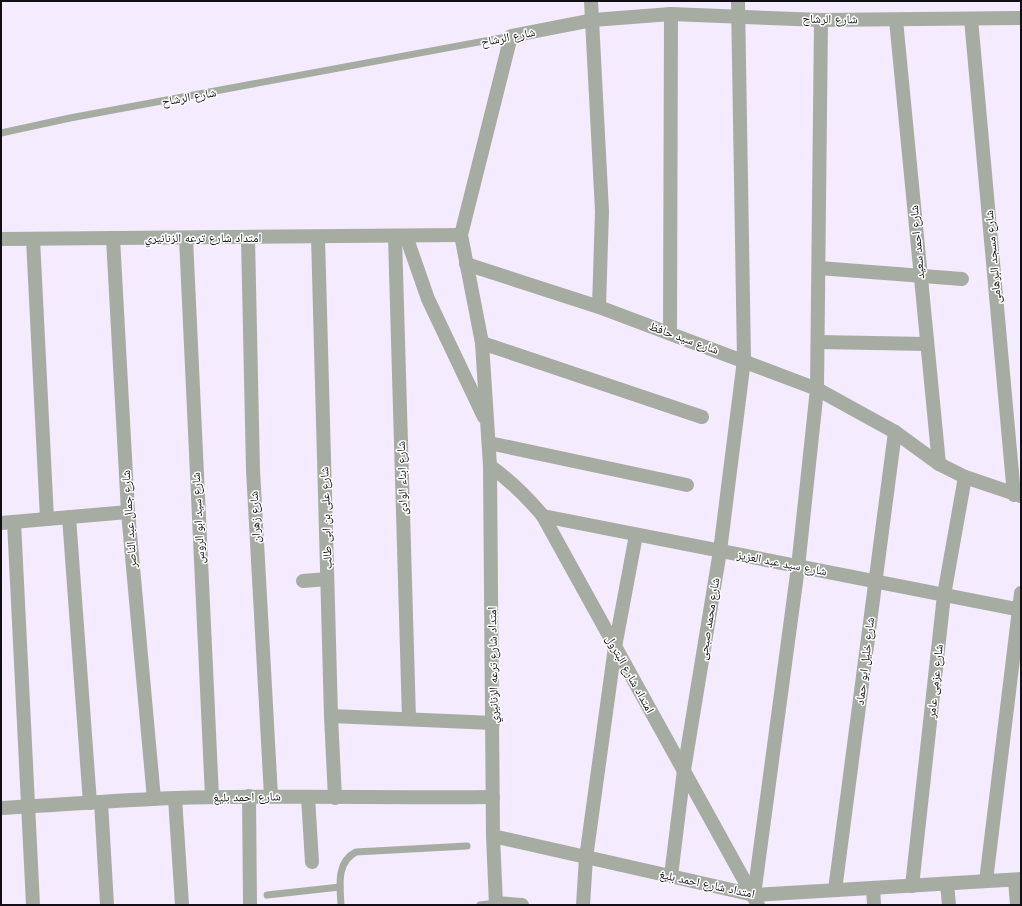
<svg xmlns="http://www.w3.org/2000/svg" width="1022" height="906" viewBox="0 0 1022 906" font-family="Jost,'Noto Naskh Arabic',sans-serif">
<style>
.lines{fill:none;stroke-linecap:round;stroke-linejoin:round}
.lane{stroke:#a6aca2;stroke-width:7}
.street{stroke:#a6aca2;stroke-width:14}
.labels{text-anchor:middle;stroke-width:3;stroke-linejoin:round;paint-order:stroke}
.street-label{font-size:12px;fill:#120e16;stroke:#fff}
</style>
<rect width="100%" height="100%" fill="#f4ebff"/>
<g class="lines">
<g class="lane">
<path d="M1,133L70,118L511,36"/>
<path d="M267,895L340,887"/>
<path d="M341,905C340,886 336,862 356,852L467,846"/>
<path d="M480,905L496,903"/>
</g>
<g class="street">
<path d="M591,1L602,211L599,307"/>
<path d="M971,19L1014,495"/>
<path d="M896,20L939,464"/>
<path d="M406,236L428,299L484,417"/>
<path d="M318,237L331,716L335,798"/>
<path d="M395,237L409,719"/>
<path d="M113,238L128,512L154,799"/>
<path d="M186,238L212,797"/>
<path d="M248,238L253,470L271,796"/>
<path d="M1,239L461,235"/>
<path d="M33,239L47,519"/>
<path d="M466,264L599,307L817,389L895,432L939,464L965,477L1021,496"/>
<path d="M819,268L962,279"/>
<path d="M670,333L671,14"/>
<path d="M819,342L927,344"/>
<path d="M482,343L702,417"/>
<path d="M489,443L687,485"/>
<path d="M490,466C511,481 527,497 543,516L758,905"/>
<path d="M543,516L1021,610"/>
<path d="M69,517L90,803"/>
<path d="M14,522L33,905"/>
<path d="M1,523L128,512"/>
<path d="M303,581L327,579"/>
<path d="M331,716L493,723"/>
<path d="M249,796L250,905"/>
<path d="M308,797L312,862"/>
<path d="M175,798L182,905"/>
<path d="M101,802L107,905"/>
<path d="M1,808C59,805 118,800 176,798C282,795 387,798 493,797"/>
<path d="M493,836L754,895L1021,879"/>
<path d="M671,876L684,770L720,551L744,360L738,1"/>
<path d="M1015,880L1017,905"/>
<path d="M986,881L1021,593"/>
<path d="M947,884L949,905"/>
<path d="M912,886L944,595L965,477"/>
<path d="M873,888L874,905"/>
<path d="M835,890L895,432"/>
<path d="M754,895L798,567L817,389L821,20"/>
<path d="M496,903L522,905"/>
<path d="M496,905L493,836L490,466L482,343L461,235L511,36L593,20L671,14L821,20L1021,18"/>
<path d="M583,905L586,858L615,647L636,535"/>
</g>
</g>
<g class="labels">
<g class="street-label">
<text transform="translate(830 19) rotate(1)" y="4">شارع الرشاح</text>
<text transform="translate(508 37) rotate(-11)" y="4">شارع الرشاح</text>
<text transform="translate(189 97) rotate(-10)" y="4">شارع الرشاح</text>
<text x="203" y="242">امتداد شارع ترعه الزنانيري</text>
<text transform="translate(917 242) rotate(-95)" y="4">شارع احمد سعيد</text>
<text transform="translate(993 257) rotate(-95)" y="4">شارع مسجد البرهامى</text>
<text transform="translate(684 338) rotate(20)" y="4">شارع سيد حافظ</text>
<text transform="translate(402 478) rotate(-92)" y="4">شارع ابناء الوادى</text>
<text transform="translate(255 517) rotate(-93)" y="4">شارع زهران</text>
<text transform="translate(198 518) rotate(-93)" y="4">شارع سيد ابو الروس</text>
<text transform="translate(326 518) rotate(-92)" y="4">شارع على بن ابى طالب</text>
<text transform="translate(129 519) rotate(-94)" y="4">شارع جمال عبد الناصر</text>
<text transform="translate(782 563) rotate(11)" y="4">شارع سيد عبد العزيز</text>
<text transform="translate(709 619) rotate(-81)" y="4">شارع محمد صبحى</text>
<text transform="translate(865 661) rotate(-83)" y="4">شارع خليل ابو حماد</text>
<text transform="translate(493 665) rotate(-91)" y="4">امتداد شارع ترعه الزنانيري</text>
<text transform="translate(630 674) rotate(61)" y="4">امتداد شارع البترول</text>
<text transform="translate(935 681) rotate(-84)" y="4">شارع عزمى عامر</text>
<text transform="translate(247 797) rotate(-1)" y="4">شارع احمد بليغ</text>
<text transform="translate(707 884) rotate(12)" y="4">امتداد شارع احمد بليغ</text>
</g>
</g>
<rect width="1022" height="906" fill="none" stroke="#120e16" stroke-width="4"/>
</svg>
